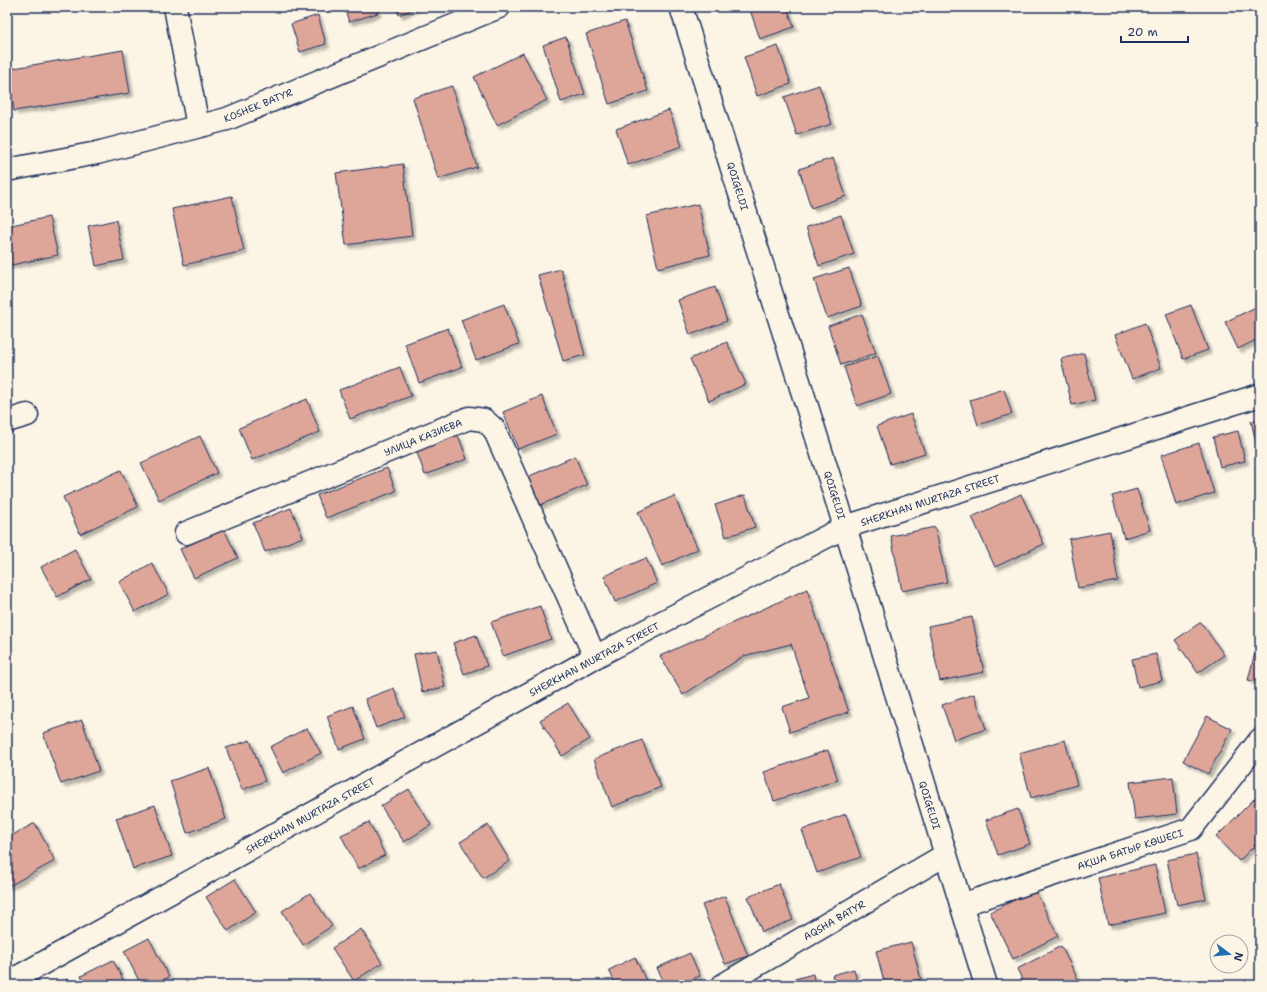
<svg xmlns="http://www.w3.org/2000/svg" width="1267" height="992" viewBox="0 0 1267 992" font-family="'Shantell Sans',sans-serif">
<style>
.building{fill:#dea599;stroke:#1b2f5e;filter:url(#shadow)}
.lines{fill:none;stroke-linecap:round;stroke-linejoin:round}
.minor-casing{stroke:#1b2f5e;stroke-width:25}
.minor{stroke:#fcf5e5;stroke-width:22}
.labels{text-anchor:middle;stroke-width:3.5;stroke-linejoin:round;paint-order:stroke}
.street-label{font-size:10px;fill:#1b2f5e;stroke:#fcf5e5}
</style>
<defs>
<filter id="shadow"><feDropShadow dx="3.5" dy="3.5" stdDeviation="1" flood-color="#0004"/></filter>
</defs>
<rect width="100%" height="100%" fill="#fcf5e5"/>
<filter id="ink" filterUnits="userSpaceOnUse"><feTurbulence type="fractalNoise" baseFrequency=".025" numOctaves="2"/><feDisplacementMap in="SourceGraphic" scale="8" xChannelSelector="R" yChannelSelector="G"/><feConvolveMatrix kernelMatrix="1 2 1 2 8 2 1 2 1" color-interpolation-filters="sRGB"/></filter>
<g filter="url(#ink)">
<g class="building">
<path d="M344,7H376L378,13L349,22Z"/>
<path d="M396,7H418L399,15Z"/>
<path d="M749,7H787L794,27L760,39Z"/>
<path d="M318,15L326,44L300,52L291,24Z"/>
<path d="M625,21L648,91L609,104L586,34Z"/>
<path d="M566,37L585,94L561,102L543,45Z"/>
<path d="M778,46L791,84L757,96L744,57Z"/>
<path d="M123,50L130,93L14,111L8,69Z"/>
<path d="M523,53L547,100L497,125L474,77Z"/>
<path d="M819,85L832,124L797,135L784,97Z"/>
<path d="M452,86L477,167L438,179L413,98Z"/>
<path d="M669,110L682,146L628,165L616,129Z"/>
<path d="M833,158L846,196L811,208L799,169Z"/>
<path d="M403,164L412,236L346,245L336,173Z"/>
<path d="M232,196L244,251L184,265L172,209Z"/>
<path d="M698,204L710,255L658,268L646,216Z"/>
<path d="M841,215L854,254L819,266L806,227Z"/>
<path d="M49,217L58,255L7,266V226Z"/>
<path d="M116,220L124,260L96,266L88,226Z"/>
<path d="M849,268L862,306L827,318L814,279Z"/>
<path d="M561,269L585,355L563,361L538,275Z"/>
<path d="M715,287L727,321L690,335L678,300Z"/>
<path d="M504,304L519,344L476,360L461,320Z"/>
<path d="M1191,305L1208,350L1183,359L1166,314Z"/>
<path d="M1260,305V338L1238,349L1225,322Z"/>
<path d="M862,314L876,353L841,365L828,326Z"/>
<path d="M1145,323L1161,368L1132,379L1115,335Z"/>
<path d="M448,328L462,367L419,383L405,344Z"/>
<path d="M727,342L746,384L709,401L690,359Z"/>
<path d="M1084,353L1095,400L1072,405L1061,359Z"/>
<path d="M878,356L891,394L857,406L844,367Z"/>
<path d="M400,367L411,396L350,419L339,390Z"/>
<path d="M1004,389L1012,414L978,425L970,400Z"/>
<path d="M542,396L557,434L518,449L503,412Z"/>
<path d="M307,399L320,432L252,460L239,428Z"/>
<path d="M911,414L925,453L890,464L877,426Z"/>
<path d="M1260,419V450L1258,451L1251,421Z"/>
<path d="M1238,431L1245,461L1220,467L1213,437Z"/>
<path d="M458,435L467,459L425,475L416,450Z"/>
<path d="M200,436L217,473L159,500L141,463Z"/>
<path d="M1199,443L1214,493L1176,505L1161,455Z"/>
<path d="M575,456L587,485L538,506L525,478Z"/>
<path d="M387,468L396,491L326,518L317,495Z"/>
<path d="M121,470L138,507L80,534L63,497Z"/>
<path d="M1137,489L1150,530L1124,538L1112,496Z"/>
<path d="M1021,494L1044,544L995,567L972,517Z"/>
<path d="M745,495L755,527L726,537L715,505Z"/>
<path d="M674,496L698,549L662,566L638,512Z"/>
<path d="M291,508L303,537L265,552L253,523Z"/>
<path d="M935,527L947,582L902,591L891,536Z"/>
<path d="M224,529L238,558L194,578L180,549Z"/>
<path d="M1110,531L1118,581L1078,588L1069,539Z"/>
<path d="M75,549L91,579L57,597L41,567Z"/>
<path d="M646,558L657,583L615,602L604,576Z"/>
<path d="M152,563L169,594L135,612L119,582Z"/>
<path d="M807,589L849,712L790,732L782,707L809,698L791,644L744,656L683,695L660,656Z"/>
<path d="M540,606L551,639L503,656L491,622Z"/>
<path d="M972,617L984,672L940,681L928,626Z"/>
<path d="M1201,622L1224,655L1198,673L1175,640Z"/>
<path d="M476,635L487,666L464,674L453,643Z"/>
<path d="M1256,649L1260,650V683L1248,680Z"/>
<path d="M437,650L445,687L422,692L414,654Z"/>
<path d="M1156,654L1162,681L1138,687L1132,659Z"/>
<path d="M394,688L405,717L376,728L365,699Z"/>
<path d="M974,694L986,729L954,740L942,705Z"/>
<path d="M568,703L590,739L562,756L540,720Z"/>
<path d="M353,706L365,739L339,749L327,716Z"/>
<path d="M1207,716L1232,729L1208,774L1183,761Z"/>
<path d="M82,720L99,771L61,784L43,733Z"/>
<path d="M307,728L321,753L283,773L270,747Z"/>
<path d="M250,740L265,781L242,790L226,748Z"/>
<path d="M642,740L661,787L612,807L594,759Z"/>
<path d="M1065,740L1077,785L1031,798L1019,753Z"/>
<path d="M828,750L838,780L774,801L764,772Z"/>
<path d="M209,768L226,819L187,833L170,781Z"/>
<path d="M1173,777L1177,814L1135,819L1130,782Z"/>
<path d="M409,789L431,825L404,842L381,806Z"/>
<path d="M1258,795L1260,797V840L1239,861L1216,837Z"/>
<path d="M155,805L172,856L133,869L116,818Z"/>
<path d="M1018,809L1030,844L998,855L986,820Z"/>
<path d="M846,814L861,857L817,873L802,830Z"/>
<path d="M369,822L385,855L358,869L341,835Z"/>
<path d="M35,823L55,861L7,887V838Z"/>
<path d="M488,825L510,861L483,878L460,842Z"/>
<path d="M1196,854L1206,899L1177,905L1167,860Z"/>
<path d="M1155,865L1165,913L1108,925L1098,878Z"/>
<path d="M235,879L256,912L228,931L206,897Z"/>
<path d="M779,884L793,920L762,932L748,897Z"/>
<path d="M1035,890L1058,936L1013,959L990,912Z"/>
<path d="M310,893L332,926L303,945L282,911Z"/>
<path d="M725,896L748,956L725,964L702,905Z"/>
<path d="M361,929L382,963L354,981L332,948Z"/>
<path d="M149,938L169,977L153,985H141L124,951Z"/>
<path d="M911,942L921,979L898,985H885L876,951Z"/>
<path d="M1061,946L1081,985H1025L1017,969Z"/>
<path d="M690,953L700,976L678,985H665L657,968Z"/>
<path d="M635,957L648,985H616L609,970Z"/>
<path d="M113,960L126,985H86L81,976Z"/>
<path d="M854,969L858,985H835L832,975Z"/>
<path d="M813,974L815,985H792L791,980Z"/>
<path d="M68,979L71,985H55Z"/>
</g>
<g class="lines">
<defs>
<g id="minor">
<path d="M175,7L198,126"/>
<path d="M681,7L845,527L986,985"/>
<path d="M7,170L97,153L227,119L499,7"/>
<path d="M7,421L27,415"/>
<path d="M186,533L469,418L484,420L494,429L595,657"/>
<path d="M961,905L1191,829L1260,740"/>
<path d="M7,983L595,657L845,527L1260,395"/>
<path d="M723,985L945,855"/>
</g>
</defs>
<use href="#minor" class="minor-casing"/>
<use href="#minor" class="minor"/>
</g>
</g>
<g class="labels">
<g class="street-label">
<text transform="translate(258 105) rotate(-22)" y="4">KOSHEK BATYR</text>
<text transform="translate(738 186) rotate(73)" y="4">QOIGELDI</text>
<text transform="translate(423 437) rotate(-22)" y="4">УЛИЦА КАЗИЕВА</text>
<text transform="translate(835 495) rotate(73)" y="4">QOIGELDI</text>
<text transform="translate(930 500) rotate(-18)" y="4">SHERKHAN MURTAZA STREET</text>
<text transform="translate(594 659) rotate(-28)" y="4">SHERKHAN MURTAZA STREET</text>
<text transform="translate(930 805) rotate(73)" y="4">QOIGELDI</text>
<text transform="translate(310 815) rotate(-29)" y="4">SHERKHAN MURTAZA STREET</text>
<text transform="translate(1130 849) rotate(-18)" y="4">АҚША БАТЫР КӨШЕСІ</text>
<text transform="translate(834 920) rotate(-30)" y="4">AQSHA BATYR</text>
</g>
</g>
<rect width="1267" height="992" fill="none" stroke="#fcf5e5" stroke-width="24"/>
<rect x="12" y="12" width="1243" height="968" fill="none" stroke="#1b2f5e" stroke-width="1.5" filter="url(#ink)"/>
<g transform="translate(1229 954) rotate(106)"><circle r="19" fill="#fcf5e5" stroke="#a2a6af"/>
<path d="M0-3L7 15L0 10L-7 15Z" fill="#1f6fb2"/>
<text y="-6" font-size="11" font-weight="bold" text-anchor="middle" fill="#1b2f5e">N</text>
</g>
<path d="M1121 36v6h67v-6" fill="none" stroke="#1b2f5e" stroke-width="2"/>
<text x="1127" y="36" font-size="12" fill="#1b2f5e" stroke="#fcf5e5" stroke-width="3" paint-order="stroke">20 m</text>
</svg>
